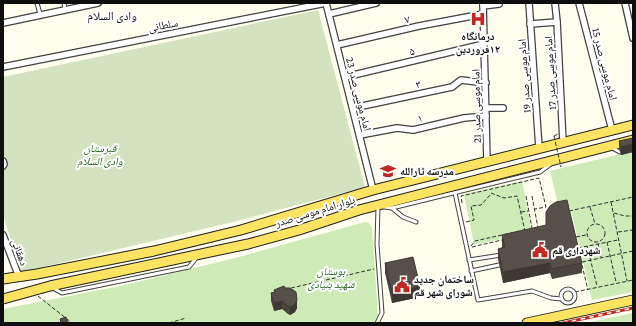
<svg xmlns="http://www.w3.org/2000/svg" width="636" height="326" viewBox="0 0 636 326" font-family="'Crimson Pro','Noto Naskh Arabic',serif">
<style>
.green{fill:#cdeab7}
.cemetery{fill:#d3e2bf}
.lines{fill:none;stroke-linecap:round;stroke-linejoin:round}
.service-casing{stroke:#414141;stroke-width:5}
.minor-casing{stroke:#414141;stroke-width:8}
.primary-casing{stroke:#1f1f1f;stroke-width:11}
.path{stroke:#303030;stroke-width:1;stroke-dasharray:4 2;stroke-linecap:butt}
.service{stroke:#fff;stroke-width:3}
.minor{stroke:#fff;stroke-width:5.5}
.primary{stroke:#fce361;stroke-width:9}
.rail-casing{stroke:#c12822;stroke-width:3}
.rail{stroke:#fff;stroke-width:1.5;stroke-dasharray:4.5;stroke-linecap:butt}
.path-bridge{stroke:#303030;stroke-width:1;stroke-dasharray:4 2;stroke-linecap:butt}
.wall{fill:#4b4540}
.shaded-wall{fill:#3d3834}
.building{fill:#57504a;stroke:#3d3834}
.labels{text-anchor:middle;stroke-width:4;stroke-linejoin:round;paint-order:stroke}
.street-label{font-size:11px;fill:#0e0e0e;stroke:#fff}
.poi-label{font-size:11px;font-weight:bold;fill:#0e0e0e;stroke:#fff;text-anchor:start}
.park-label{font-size:11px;font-style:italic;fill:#25671c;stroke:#fff}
.neighbourhood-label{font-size:12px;fill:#0e0e0e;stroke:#fff}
</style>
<rect width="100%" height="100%" fill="#fffdee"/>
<g class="green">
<path d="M633,151V292L592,300L570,206L559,208L550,171Z"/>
<path d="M522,181L532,232L474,245L464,194Z"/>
<path d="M365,222L369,223L372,228L378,315L377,319L374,322L3,323V309L125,285L239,257Z"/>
<path d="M633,313V323H586Z"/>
</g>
<path class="cemetery" d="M318,10L365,187L237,221L22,272L3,216V77Z"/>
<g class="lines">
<defs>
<g id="service">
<path d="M37,3L40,14"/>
<path d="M64,3L65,9"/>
<path d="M612,148L620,152L624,151"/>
<path d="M455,193L478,300L532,291L551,298L562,299"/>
<path d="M384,207L392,208L540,172L552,163"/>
<path d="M392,208L403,217L416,222"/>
<path d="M469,260L501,255"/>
<path d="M471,271L499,265"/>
<path d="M53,288L62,293L189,267L197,257"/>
<circle cx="568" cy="296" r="7"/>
<path d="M377,323L382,313L377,244L378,206"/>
</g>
<g id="minor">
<path d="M326,3L373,190"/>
<path d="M483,3L487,161"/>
<path d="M529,3L539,148"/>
<path d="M555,3L557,22L563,142"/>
<path d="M579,3L612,130"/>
<path d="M625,3L633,38"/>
<path d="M483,6L499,4"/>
<path d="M329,14L376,3"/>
<path d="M3,23L98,3"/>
<path d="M530,24L557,22"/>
<path d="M337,45L419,26L483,14"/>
<path d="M3,67L326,3"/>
<path d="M345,77L484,44"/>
<path d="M353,108L452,87L461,80L486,83"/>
<path d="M486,108H503"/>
<path d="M360,135L397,128L413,130L464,118L486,116"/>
<path d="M3,161L4,164L3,166"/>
<path d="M3,235L19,277"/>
</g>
<g id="primary">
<path d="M3,279L37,274L154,251L241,230L373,190L633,125"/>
<path d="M3,299L50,286L248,244L299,230L359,210L633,140"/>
<path d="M527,323L633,300"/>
</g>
</defs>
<use href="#service" class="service-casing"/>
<use href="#minor" class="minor-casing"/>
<use href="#primary" class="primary-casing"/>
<g class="path">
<path d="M554,136L558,134"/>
<path d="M491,193L504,198L517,196L525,231"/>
<path d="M526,196L532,228"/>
<path d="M532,196L538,228"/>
<path d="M611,202L627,281"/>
<path d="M462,203L461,196L539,178L546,207L535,209"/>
<path d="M590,207L595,224"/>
<path d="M569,211L633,197"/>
<path d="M521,212L528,211"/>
<path d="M614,213L625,216H633"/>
<path d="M466,222L474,220L471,206L481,205L491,194"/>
<circle cx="596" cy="233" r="9"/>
<path d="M618,232L633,230"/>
<path d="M576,237L586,235"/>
<path d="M607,242L616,282"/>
<path d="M598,244L601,257"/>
<path d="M471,246L475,241L524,230"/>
<path d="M587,246L597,286"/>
<path d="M472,247L502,240"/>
<path d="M578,248L618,240"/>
<path d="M582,262L633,251"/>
<path d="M582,265L588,290"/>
<path d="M291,288L374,269"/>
<path d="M575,292L633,280"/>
<path d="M38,296L72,323"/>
<path d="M169,323L186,318"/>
</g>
<use href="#service" class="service"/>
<use href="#minor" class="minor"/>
<use href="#primary" class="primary"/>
<defs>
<path id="rail" d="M563,323L633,308"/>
</defs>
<use href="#rail" class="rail-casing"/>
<use href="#rail" class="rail"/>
<path class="path-bridge" d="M554,136L561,167"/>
</g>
<g class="wall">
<path d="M633,138V152L621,155L619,149V141Z"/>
<path d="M502,235L582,263V273L552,279L550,273L503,283L498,259V249L502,248Z"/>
<path d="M385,263L420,297L392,303L385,273Z"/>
<path d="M285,288L297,308L295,312L290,315L288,314L282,309L274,311L271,301V293L274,292V290Z"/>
</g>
<g class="shaded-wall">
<path d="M633,144V152L621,155V147Z"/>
<path d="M550,263V273L503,283V272Z"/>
<path d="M420,286V297L392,303V293Z"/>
<path d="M297,300V308L295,312L290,315V307Z"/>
<path d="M282,301V309L274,311V303Z"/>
</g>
<g class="building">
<path d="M633,138V144L621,147L619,141Z"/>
<path d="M567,200L582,263L552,269L550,263L503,272L498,249L505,247L502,235L546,225V212L550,206L556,202Z"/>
<path d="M413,257L420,286L392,293L385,263Z"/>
<path d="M284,286L285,288H290L296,292L297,300L295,304L290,307L288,306L282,301L274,303L271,293L275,292L274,290Z"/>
<path d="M66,317L68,323H61L60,319Z"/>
</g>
<defs>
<symbol id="hospital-bare" viewBox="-9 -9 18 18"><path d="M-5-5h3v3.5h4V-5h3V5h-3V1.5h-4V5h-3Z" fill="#c12822" stroke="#fff" stroke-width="2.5" paint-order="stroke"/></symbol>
<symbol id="school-bare" viewBox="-9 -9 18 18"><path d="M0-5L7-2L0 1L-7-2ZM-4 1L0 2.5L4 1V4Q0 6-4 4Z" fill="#c12822" stroke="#fff" stroke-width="2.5" paint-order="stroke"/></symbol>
<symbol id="civic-bare" viewBox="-9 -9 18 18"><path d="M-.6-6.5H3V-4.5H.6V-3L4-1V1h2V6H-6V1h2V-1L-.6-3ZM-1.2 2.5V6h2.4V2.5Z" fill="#c12822" stroke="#fff" stroke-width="2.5" paint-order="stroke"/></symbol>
</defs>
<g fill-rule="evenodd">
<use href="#hospital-bare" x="467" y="8" width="22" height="22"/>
<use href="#school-bare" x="377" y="160" width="22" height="22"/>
<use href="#civic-bare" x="529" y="239" width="22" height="22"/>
<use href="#civic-bare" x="391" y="274" width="22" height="22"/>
</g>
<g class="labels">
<g class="street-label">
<text transform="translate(407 19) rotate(-13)" y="4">۷</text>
<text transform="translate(163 25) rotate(-11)" y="4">سلطانی</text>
<text transform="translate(412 51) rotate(-14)" y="4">۵</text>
<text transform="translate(605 64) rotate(76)" y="4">امام موسی صدر 15</text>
<text transform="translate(550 73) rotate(-93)" y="4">امام موسی صدر 17</text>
<text transform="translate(524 76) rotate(-94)" y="4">امام موسی صدر 19</text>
<text transform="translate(418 84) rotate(-12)" y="4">۳</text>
<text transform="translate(359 94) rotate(76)" y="4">امام موسی صدر 23</text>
<text transform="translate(476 106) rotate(-91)" y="4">امام موسی صدر 21</text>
<text transform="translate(420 118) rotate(-14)" y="4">۱</text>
<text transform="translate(315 211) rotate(-17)" y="4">بلوار امام موسی صدر</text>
<text transform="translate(20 252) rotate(69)" y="4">دهقانی</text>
</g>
<g class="poi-label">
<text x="478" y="40" text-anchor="middle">درمانگاه<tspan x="478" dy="13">١٢فروردین</tspan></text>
<text x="400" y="175">مدرسه ثارالله</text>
<text x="552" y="254">شهرداری قم</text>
<text x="414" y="283">ساختمان جدید<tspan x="414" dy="13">شورای شهر قم</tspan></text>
</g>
<g class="park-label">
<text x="100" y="152">قبرستان<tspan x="100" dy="13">وادی السلام</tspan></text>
<text x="331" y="275">بوستان<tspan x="331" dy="13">شهید بنیادی</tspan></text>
</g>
<g class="neighbourhood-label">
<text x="112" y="20">وادی السلام</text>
</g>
</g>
<rect width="636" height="326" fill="none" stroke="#0e0e0e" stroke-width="8"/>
</svg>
